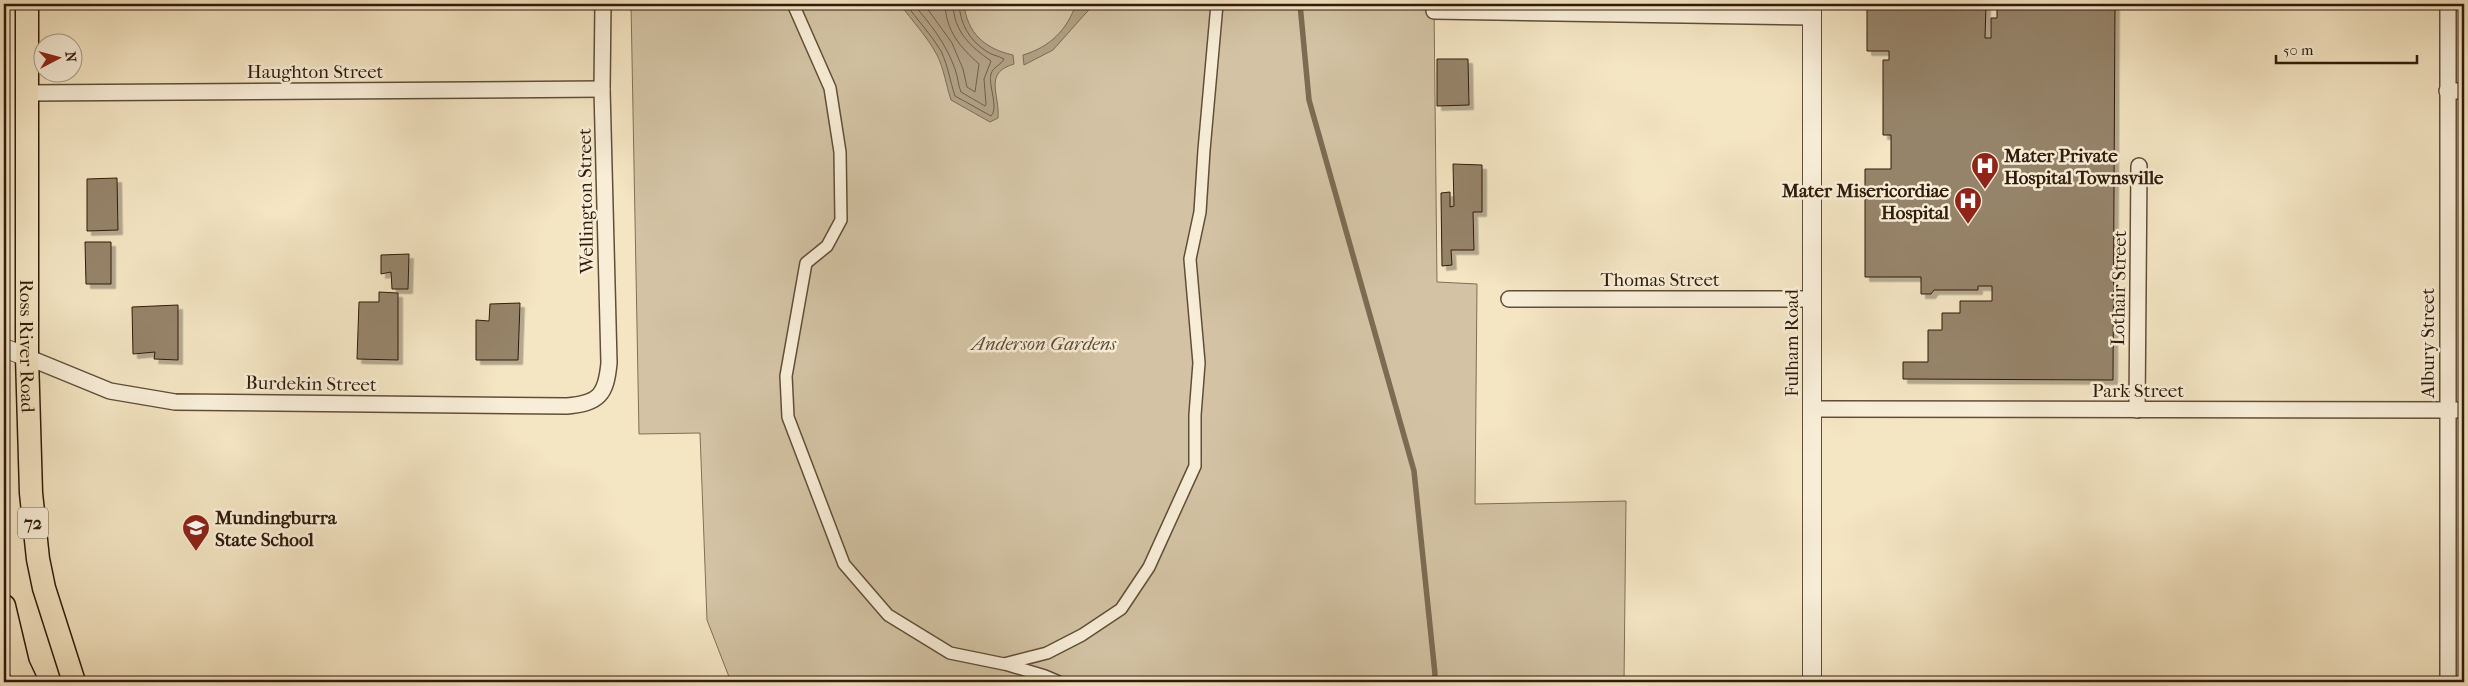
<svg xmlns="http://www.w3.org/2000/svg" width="2468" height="686" viewBox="0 0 2468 686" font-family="'IM FELL French Canon',serif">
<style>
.green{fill:#d3c3a4;stroke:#826f57}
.water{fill:#b1a084;stroke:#7d6b53}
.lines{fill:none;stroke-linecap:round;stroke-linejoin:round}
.shore{stroke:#705e47;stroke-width:1}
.stream{stroke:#7d6b53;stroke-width:5.5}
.building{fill:#96846a;stroke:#301b0a;filter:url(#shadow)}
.pedestrian-casing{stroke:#614e38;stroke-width:14}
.minor-casing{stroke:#614e38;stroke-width:18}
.tertiary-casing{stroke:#614e38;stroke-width:20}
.primary-casing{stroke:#301b0a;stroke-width:25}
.pedestrian{stroke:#f8eed8;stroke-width:11}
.minor{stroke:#f8eed8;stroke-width:15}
.tertiary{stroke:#f8eed8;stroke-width:18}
.primary{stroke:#f4e5c3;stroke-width:22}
.labels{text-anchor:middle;stroke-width:5;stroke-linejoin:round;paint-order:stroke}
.shield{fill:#f8eed8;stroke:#6c5a48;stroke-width:1}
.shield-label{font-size:18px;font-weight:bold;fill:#301b0a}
.street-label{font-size:19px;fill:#301b0a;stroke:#f8eed8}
.poi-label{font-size:19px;font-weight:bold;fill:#301b0a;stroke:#f8eed8;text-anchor:start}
.park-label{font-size:19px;font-style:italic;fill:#614d38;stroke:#f8eed8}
</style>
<defs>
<filter id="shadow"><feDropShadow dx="4.5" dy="4.5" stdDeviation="0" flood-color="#0004"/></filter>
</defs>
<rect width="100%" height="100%" fill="#f4e5c3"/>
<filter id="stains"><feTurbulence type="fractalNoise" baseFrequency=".004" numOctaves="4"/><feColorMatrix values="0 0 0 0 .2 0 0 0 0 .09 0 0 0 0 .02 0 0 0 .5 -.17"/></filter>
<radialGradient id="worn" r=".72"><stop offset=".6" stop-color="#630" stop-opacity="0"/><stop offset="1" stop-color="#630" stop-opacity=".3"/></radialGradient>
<path class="green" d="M631,4H1434L1437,282L1477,284L1475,504L1626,501L1624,682H731L707,620L700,433L639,434Z"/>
<g class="water">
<path d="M900,4H964C967,33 985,49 1013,55L1014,64C983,73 1000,94 998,118L990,122L951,100C946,85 944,69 937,55C927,36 912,21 900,4Z"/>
<path d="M1076,4H1094L1053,50L1024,65L1023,55C1050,47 1067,30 1076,4Z"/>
</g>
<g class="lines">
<g class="shore">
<path d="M906,4C917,20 931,34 941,51C948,66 950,81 955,96L991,116C999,108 988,85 991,74C993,67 1001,65 1004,59C999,56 991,55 986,51C969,40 960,23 959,4"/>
<path d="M913,4C931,24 946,44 955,69C958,77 958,85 961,92L985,106L986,104L984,79L991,61C970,46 954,32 953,4"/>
<path d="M924,4L952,43L963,69L967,87L975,92L979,64C960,47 946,31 945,4"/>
</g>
<path class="stream" d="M1300,4L1309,100L1414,471L1435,674L1434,682"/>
</g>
<g class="building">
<path d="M1892,4H1986L1985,38H1991V18H1997V4H2115L2113,380L1903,379V362H1928V330H1942V313H1960V301H1992V286H1978V290H1934L1931,294H1921V277H1865V169H1891V135H1883V60H1889V51H1867V8H1892Z"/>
<path d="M1437,59H1468L1469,105L1437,106Z"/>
<path d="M1453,164L1482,165V212H1473L1474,250H1451L1452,265L1442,266L1441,193L1450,192V207L1454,206Z"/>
<path d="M117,178L118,230L87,231V179Z"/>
<path d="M85,242H111V284H86Z"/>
<path d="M409,254L408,289H392L391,272L381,274V255Z"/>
<path d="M379,292L398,293V360L357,359L359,302H379Z"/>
<path d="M520,303L518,360H476V320L489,321L490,304Z"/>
<path d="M178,305V360L154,359L155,352L133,354L132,307Z"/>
</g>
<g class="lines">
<defs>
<g id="pedestrian">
<path d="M793,4L830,88L840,152L841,220L827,246L806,263L786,376L788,417L844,564L888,615L950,653L1004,664L1047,653L1082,635L1121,609L1149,567L1195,466V415L1199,363L1190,259L1200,212L1204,150L1217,4"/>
<path d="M1005,664L1045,676L1059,682"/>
</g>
<g id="minor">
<path d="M2448,4V682"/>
<path d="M1434,11L1812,17"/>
<path d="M2447,91H2464"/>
<path d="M28,93L602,89"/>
<path d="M1509,299H1812"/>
<path d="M27,357L110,391L175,402L567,406C599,403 606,395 609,363L602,89L603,4"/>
<path d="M1812,409L2464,410"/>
<path d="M2137,410L2139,166"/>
</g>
<g id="tertiary">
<path d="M1812,4V682"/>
<path d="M4,348L27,357"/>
</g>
<g id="primary">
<path id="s1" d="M27,4V357L31,493L38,559L44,588L74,682"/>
<path d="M4,606L18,665L26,682"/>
</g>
</defs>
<use href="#pedestrian" class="pedestrian-casing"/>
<use href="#minor" class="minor-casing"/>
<use href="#tertiary" class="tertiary-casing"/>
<use href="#primary" class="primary-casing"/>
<use href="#pedestrian" class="pedestrian"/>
<use href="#minor" class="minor"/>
<use href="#tertiary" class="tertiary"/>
<use href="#primary" class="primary"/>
</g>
<defs>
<symbol id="hospital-pin" viewBox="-11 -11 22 30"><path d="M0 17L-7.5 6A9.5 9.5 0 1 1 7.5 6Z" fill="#8f2418" stroke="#f8eed8"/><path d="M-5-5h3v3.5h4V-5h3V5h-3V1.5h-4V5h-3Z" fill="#fff"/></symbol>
<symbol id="school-pin" viewBox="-11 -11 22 30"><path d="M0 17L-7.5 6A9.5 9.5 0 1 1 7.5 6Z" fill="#8f2418" stroke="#f8eed8"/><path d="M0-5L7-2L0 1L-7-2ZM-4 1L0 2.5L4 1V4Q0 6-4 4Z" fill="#fff"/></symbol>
</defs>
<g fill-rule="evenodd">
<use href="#hospital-pin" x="1969" y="150" width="32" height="43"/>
<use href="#hospital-pin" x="1952" y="185" width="32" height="43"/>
<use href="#school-pin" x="180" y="512" width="32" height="43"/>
</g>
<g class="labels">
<rect class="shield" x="18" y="507.5" width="30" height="31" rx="4"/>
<g class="shield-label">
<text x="33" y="529">72</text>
</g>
<g class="street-label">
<text x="315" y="78">Haughton Street</text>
<text transform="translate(585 201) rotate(-91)" y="7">Wellington Street</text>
<text x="1660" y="286">Thomas Street</text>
<text transform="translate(2118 288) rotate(-89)" y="7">Lothair Street</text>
<text transform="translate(1791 343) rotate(-90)" y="7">Fulham Road</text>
<text transform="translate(2427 343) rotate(-90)" y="7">Albury Street</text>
<text dy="7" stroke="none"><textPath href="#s1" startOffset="342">Ross River Road</textPath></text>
<text transform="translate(311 383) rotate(1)" y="7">Burdekin Street</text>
<text x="2138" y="397">Park Street</text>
</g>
<g class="poi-label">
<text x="2004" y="162">Mater Private<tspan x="2004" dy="22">Hospital Townsville</tspan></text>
<text x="1949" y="197" text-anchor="end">Mater Misericordiae<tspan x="1949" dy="22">Hospital</tspan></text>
<text x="215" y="524">Mundingburra<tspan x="215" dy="22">State School</tspan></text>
</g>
<g class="park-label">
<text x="1044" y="350">Anderson Gardens</text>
</g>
</g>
<rect width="2468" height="686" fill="none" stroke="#f4e5c3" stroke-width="20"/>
<rect x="5" y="5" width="2458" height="676" fill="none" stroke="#301b0a" stroke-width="2.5"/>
<rect x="10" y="10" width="2448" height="666" fill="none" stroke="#301b0a"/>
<g transform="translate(58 58) rotate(84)"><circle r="24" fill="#f8eed8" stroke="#a89a86"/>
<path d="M0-4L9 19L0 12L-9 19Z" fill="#8f2418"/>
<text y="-8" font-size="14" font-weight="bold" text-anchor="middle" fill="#301b0a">N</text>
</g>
<path d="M2276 55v8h141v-8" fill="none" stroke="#301b0a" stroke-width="2.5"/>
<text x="2283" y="55" font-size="15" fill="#301b0a" stroke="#f8eed8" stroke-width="4" paint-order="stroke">50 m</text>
<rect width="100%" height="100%" filter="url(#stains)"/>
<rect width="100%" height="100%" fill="url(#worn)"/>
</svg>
